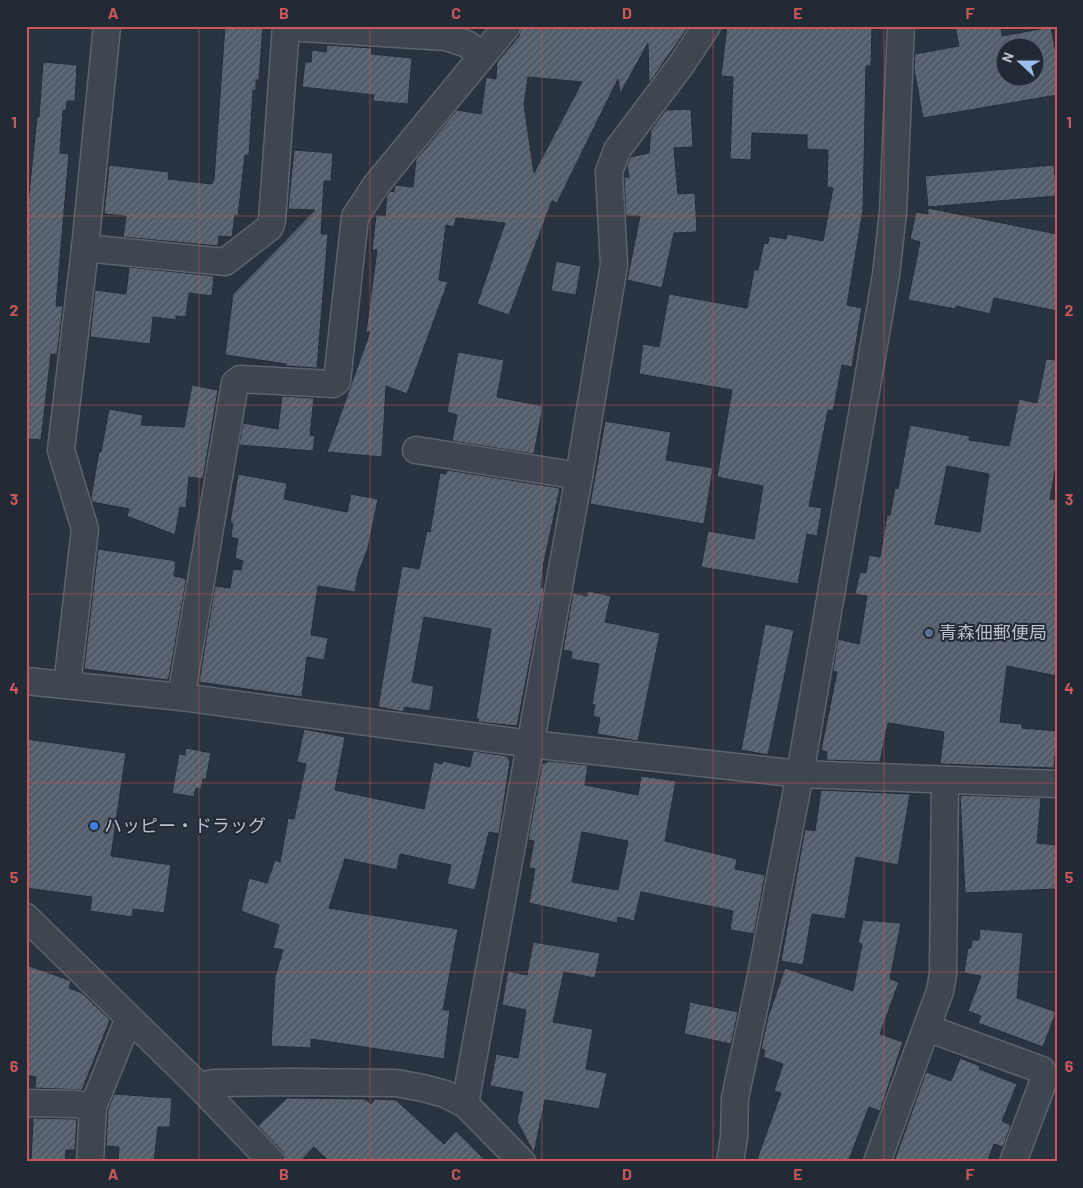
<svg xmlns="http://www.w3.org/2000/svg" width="1083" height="1188" viewBox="0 0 1083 1188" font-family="Barlow,'Noto Sans JP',sans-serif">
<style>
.building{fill:url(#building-hatch);stroke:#242d37;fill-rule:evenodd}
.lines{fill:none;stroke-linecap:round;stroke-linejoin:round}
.street-casing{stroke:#5c646d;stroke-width:29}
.street{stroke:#3e4650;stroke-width:26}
.grid{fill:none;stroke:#ce5659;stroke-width:1;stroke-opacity:0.55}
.service-dot{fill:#5c6f8a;stroke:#222b35;stroke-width:2}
.shop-dot{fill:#3f7fe0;stroke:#222b35;stroke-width:2}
.labels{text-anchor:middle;stroke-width:4;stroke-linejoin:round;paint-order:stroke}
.poi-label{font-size:18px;fill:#bbc1ca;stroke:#222b35;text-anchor:start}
.neatline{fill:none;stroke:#ce5659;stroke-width:2}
.grid-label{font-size:16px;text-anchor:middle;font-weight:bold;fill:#ce5659}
</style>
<defs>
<pattern id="building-hatch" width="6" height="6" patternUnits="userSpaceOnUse" patternTransform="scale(1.25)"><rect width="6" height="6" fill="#535d6a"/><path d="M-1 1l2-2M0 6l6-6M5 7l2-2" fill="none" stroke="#6a727e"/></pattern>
</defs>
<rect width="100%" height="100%" fill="#2a3440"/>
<g class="building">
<path d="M225,26H263L259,80H256V91L253,90L249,155H245L238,216L235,215L232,237L219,236L218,246L123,237L126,216L104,214L109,165L169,172L168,179L212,184L214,179Z"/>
<path d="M522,26H689L649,83L648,43L620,94L618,79L557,203L552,201L509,315L477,304L505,223L456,218L454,227L446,225L439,280L448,282L407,394L386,386L382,457L327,452L370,332H366L377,250H372L376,215L385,216L387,195L390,191L394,192L395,185L413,187L416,160L457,110L481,114L486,77L496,79L497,62L519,36ZM528,77L582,82L534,173L524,105Z"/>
<path d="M727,26H872L871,66H866L863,210L847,305L862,308L852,367L842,365L833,411L828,410L809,506L822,508L817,536L807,534L798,584L701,567L708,531L754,539L763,486L717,477L732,390L639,374L643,344L659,347L669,294L747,308L754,270H758L764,243L768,244L769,236L786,239L787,234L823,241L833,188L827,187L828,150L807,149V135L752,133L751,160L730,159L733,77L721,76Z"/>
<path d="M955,26H1001L1002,36L1051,27L1057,59V95L923,118L914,69L915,54L959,46ZM1006,48H1036V78H1006Z"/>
<path d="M327,45L372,48L371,54L412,58L408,104L373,101L374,95L302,87L305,62H311L312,50L326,52Z"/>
<path d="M43,62L77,65L75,101H67L66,110H63L60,153L69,154L56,306H63L57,355L51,354L41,440L26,439V222L37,117H39Z"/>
<path d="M691,109L693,147L674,148L678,194L695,193L697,232L674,233L662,288L627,280L640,216H626L624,177H629L627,165L630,157L649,153L651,130L666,110Z"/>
<path d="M294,150L333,153L331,181H324L321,234H328L317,368L286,366V364L225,355L233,294L315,210L288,209Z"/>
<path d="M1054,165L1057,196L928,207L925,176Z"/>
<path d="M928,208L1057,234V311L994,298L990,314L956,306L955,309L908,300L920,242L910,239L916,212L928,214Z"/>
<path d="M556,261L581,266L576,295L551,291Z"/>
<path d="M129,267L214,276L212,296L189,293L186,317L176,316V320L153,317L150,344L90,337L95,290L126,294Z"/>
<path d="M458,352L504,360L497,397L543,406L534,454L452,441L457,415L447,412Z"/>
<path d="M1046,359L1057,360V460L1050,499L1057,500V676L1007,666L1000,722L1022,724V728L1057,731L1054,768L940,764L944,732L888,723L880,762L826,760L827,752L821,750L837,672L833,671L838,639L859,644L867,596L855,594L860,572L866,573L869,555L880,557L887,515H890L895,488L898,489L910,425L970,436L969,440L1009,446L1019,399L1037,403ZM947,466L989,474L980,532L935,524Z"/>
<path d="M192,385L218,390L203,479L189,477L186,508L180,507L175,535L127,516L129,509L92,502L91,497L99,452H101L109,409L143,415L141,425L184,427Z"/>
<path d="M282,396L314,398L310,435L315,436L313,451L239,445L243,423L278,429Z"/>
<path d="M605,421L671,432L666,460L713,468L704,524L590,504Z"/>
<path d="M447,470L560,488L544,562L541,587L544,588L517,726L478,722L479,719H476L491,629L424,617L412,682L434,686L430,711L404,707V712L378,707L402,566L419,569L427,531L430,532L440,473L446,474Z"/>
<path d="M238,474L287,483L284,499L347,512L351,494L378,499L368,548L358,574L355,592L318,586L311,635L328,638L324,660L307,657L302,697L199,682L215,586L230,588L233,569L241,570L243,561L235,558L238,539L231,537L233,523H230Z"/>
<path d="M98,549L171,560L176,562L174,576L184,578L186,581L169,678L167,680L84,669Z"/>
<path d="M588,591L611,596L605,622L660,633L638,741L597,734L600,718L593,716L595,705L592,704L599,664L571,659L572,652L563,650L573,593L587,596Z"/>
<path d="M765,624L794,630L768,755L741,750Z"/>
<path d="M304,729L345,737L335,790L424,809L434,762L442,764L443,761L470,767L473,751L507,756L510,762L499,834L489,832L475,890L447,884L451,865L400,854L397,870L345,859L329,908L458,929L443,1010H450L444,1059L311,1039V1048L271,1046L275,977L283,950L273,948L279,925L241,911L249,878L267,883L275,860L280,862L288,818L294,819L306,764L297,762Z"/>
<path d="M26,739L126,753L111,856L171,865L164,913L133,909L132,917L90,911L92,897L26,888Z"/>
<path d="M186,748L211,753L206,779H203L201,789L196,788L194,797L172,793L179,754L185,755Z"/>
<path d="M549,761L588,765L585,785L638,795L641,776L676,781L665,841L737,859L735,869L765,875L754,934L730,930L733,911L641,892L634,921L618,917L617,923L529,903L535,869L529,868L534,841L528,840L542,764ZM582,832L628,841L618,890L572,882Z"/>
<path d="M821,790L910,794L898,865L856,857L845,919L812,914L803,965L781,961L805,829L815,831Z"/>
<path d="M960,795L1041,798L1037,843L1057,845V889L965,893Z"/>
<path d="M863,920L901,923L890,979L899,982L880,1034L903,1042L880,1111L869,1107L848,1162H756L781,1093L774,1091L783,1064L763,1057L765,1050L761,1049L768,1017L785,968L853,991L862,944L858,943Z"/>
<path d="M980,929L1023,933L1017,998L1056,1012L1043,1047L978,1023L981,1016L968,1011L981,976L964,973L968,948H971L972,940H979Z"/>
<path d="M533,942L600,953L595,978L564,972L553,1022L593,1029L586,1069L607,1073L599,1109L545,1100L534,1153L517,1121L523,1092L490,1086L496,1054L518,1058L526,1010L502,1005L508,971L527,975Z"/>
<path d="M26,965L69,980L71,982L69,988L82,993L110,1020L82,1090L35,1088L36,1077L26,1075Z"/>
<path d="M690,1002L738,1012L731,1044L684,1034Z"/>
<path d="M960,1058L980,1066L979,1069L1017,1084L1002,1121L1011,1125L1003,1147L994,1144L987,1162H894L926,1072L951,1081Z"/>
<path d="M114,1094L172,1098L170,1127H158L154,1162L118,1160L119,1147L106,1146L108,1110Z"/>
<path d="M287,1098L365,1099L371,1104L375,1099L396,1100L444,1144L456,1131L487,1162H330L314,1147L300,1162H287L283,1152L258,1126Z"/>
<path d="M33,1118L77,1119L75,1150H66L65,1162H31Z"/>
</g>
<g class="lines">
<defs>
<g id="street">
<path d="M286,27L446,37L467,44L482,55"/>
<path d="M85,248L225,262L270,227L272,221L286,26"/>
<path d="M416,450L579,476"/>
<path d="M26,681L181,697L531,744L800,774L1057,784"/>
<path d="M67,685L85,529L61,450L85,248L107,26"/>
<path d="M181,697L235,383L240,379L333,384L337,381L355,217L376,185L507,26"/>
<path d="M26,917L199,1086L272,1162"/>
<path d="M927,1028L1042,1070L1045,1077L1013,1162"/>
<path d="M199,1086L214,1083L289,1082L396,1083L423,1088L445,1094L465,1104L522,1162"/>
<path d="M26,1103L76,1104L93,1107"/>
<path d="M465,1104L579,476L614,265L609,172L617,150L681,65L707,26"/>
<path d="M90,1162L93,1107L129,1018"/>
<path d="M730,1162L734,1138L735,1098L761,976L800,774L886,275L893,212L901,26"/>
<path d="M877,1162L940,991L943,974L945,780"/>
</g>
</defs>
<use href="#street" class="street-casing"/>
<use href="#street" class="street"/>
</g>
<path class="grid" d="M199,26V1162M370,26V1162M542,26V1162M713,26V1162M884,26V1162M26,216H1057M26,405H1057M26,594H1057M26,783H1057M26,972H1057"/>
<circle class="service-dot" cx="929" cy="633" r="5"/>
<circle class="shop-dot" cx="94" cy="826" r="5"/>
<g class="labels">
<g class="poi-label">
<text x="939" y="639">青森佃郵便局</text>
<text x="104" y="832">ハッピー・ドラッグ</text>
</g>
</g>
<rect width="1083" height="1188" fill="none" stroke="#222b35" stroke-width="55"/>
<g transform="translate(1020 62) rotate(291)"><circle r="24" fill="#222b35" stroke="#5f6771"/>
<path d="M0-4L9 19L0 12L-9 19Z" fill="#9cbeed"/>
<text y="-8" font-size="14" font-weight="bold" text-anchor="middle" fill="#bbc1ca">N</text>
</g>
<rect x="28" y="28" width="1028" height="1132" class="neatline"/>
<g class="grid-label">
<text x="113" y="19">A</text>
<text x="284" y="19">B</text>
<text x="456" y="19">C</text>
<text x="627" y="19">D</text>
<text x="798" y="19">E</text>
<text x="970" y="19">F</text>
<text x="14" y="128">1</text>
<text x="1069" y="128">1</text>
<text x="14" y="316">2</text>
<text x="1069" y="316">2</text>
<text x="14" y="505">3</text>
<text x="1069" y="505">3</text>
<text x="14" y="694">4</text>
<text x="1069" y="694">4</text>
<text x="14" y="883">5</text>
<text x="1069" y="883">5</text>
<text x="14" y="1072">6</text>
<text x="1069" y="1072">6</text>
<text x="113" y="1180">A</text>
<text x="284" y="1180">B</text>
<text x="456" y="1180">C</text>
<text x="627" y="1180">D</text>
<text x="798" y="1180">E</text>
<text x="970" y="1180">F</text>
</g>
</svg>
